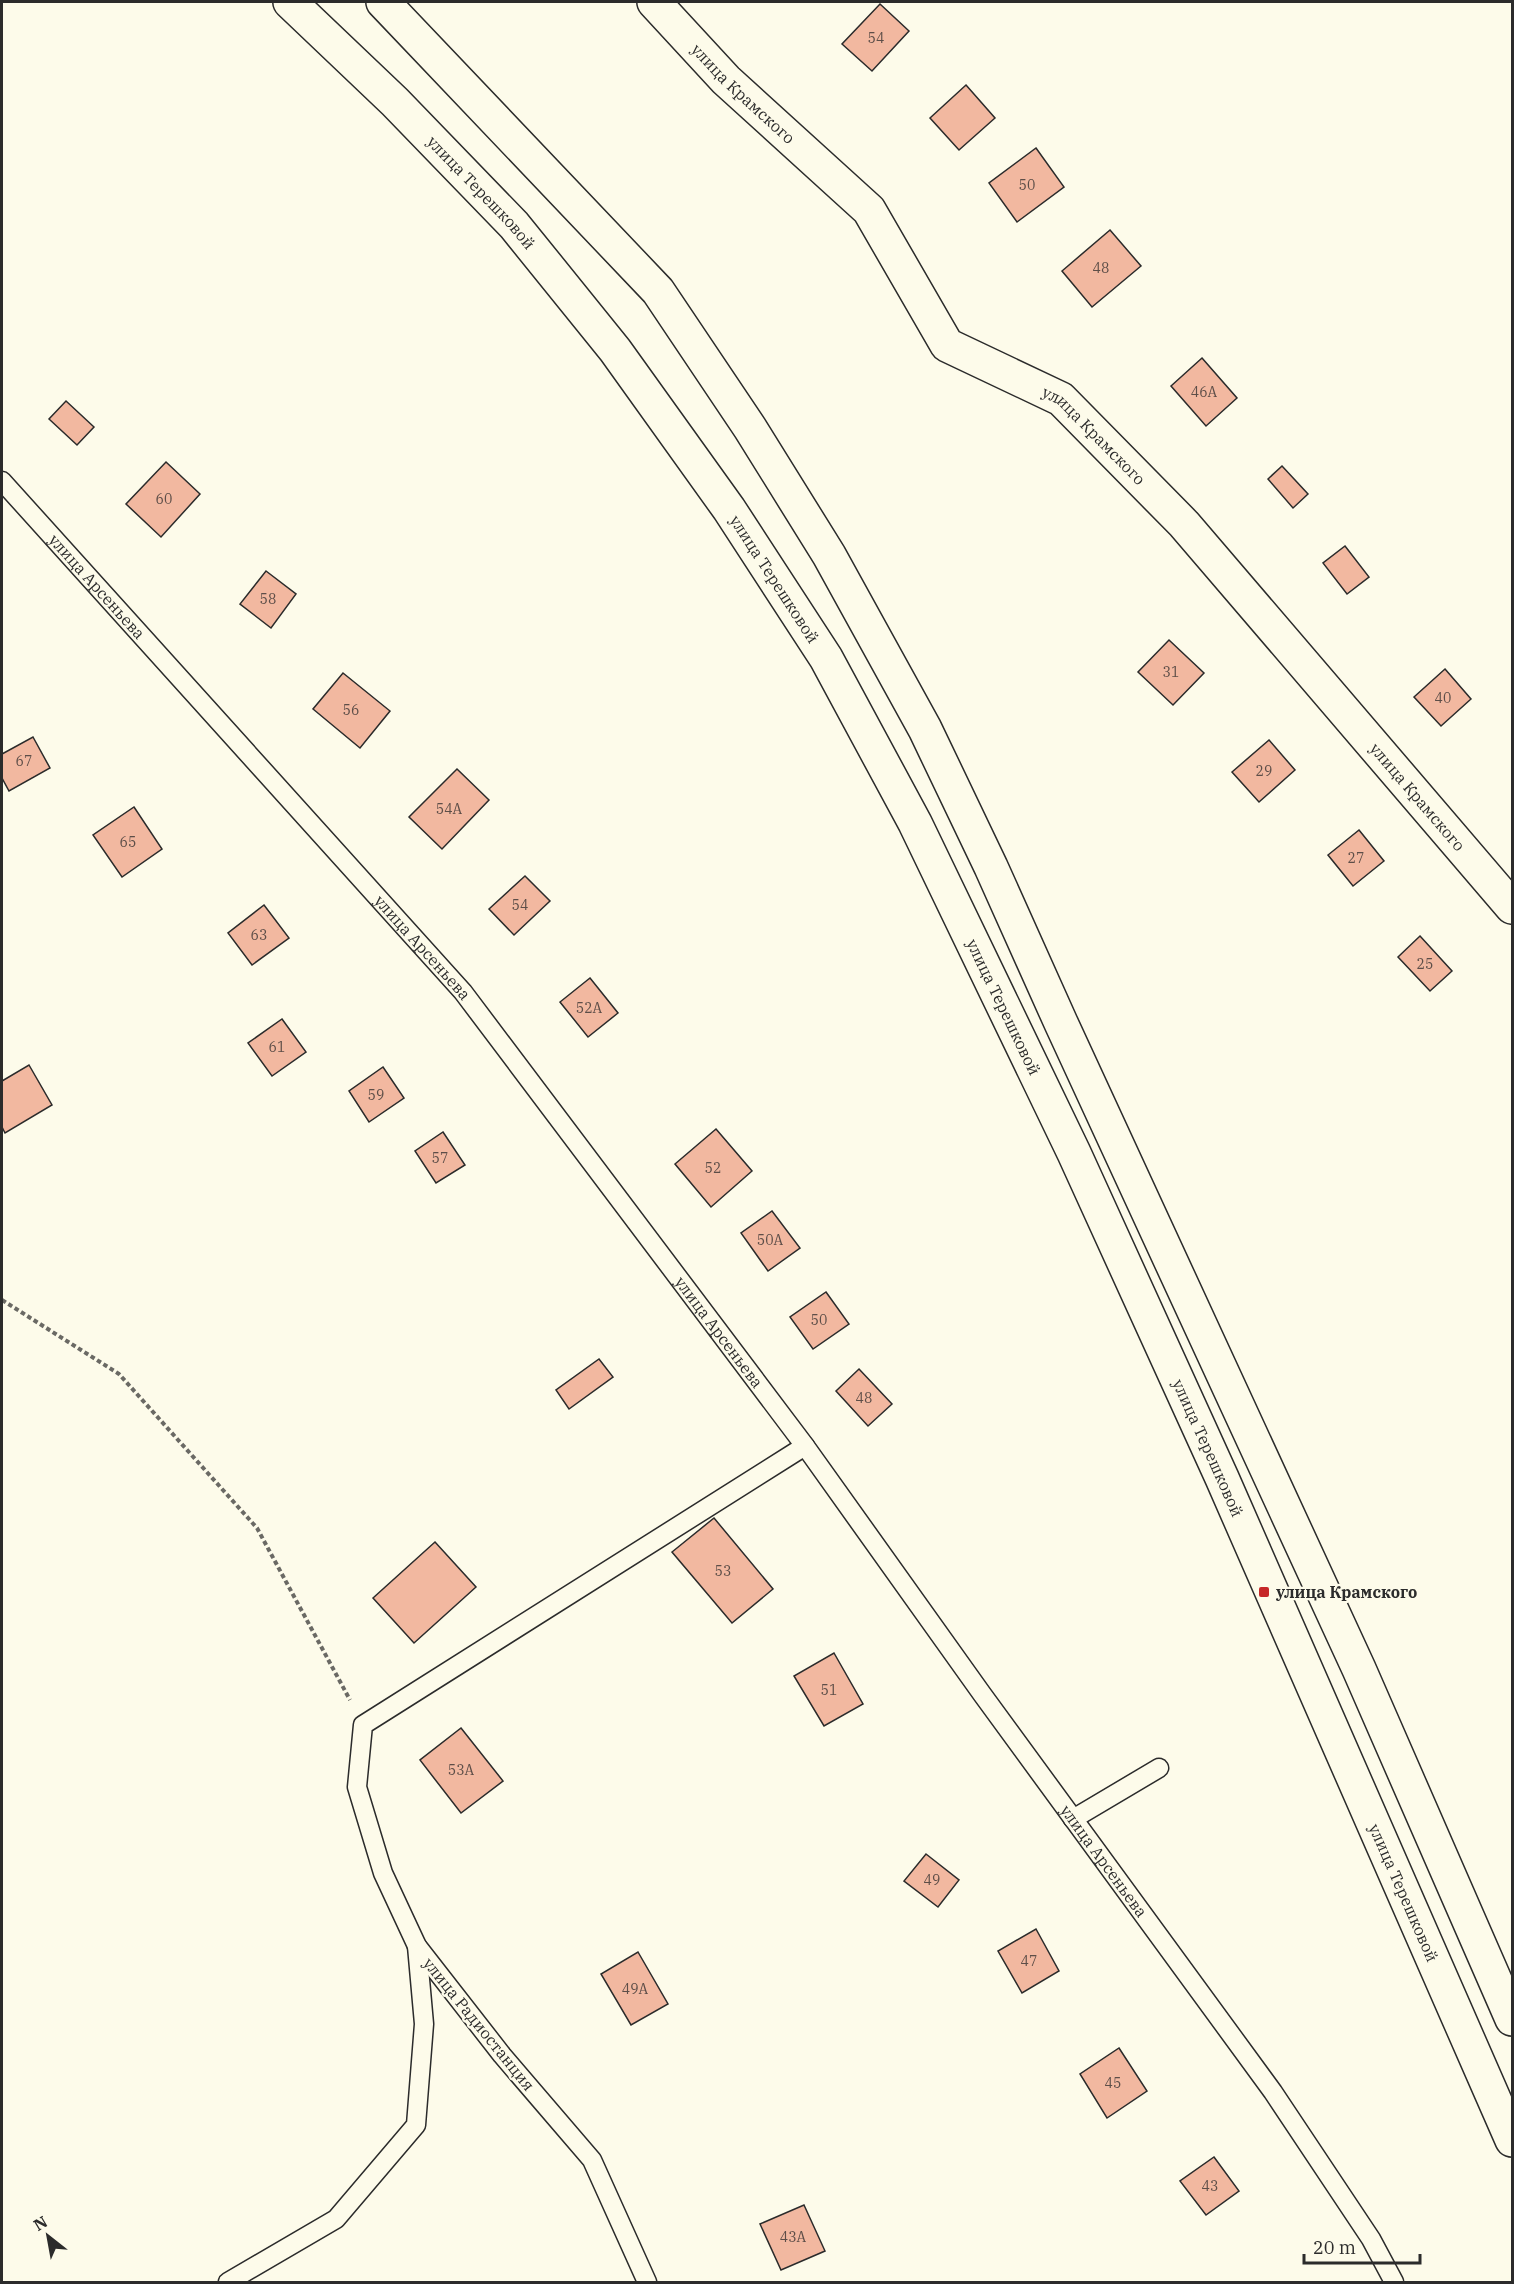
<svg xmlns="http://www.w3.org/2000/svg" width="1514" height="2284" viewBox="0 0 1514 2284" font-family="'IBM Plex Serif',serif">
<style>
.building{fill:#f2b8a0;stroke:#2b2b2b;stroke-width:1.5}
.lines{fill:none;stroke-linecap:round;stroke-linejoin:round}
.lane-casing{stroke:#2b2b2b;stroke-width:21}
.street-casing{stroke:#2b2b2b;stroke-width:36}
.primary-casing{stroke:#2b2b2b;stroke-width:36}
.path{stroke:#6a6964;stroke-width:4;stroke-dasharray:4.5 3;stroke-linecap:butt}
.lane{stroke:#fdfbea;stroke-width:18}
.street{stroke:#fdfbea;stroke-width:33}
.primary{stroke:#fdfbea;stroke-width:33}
.poi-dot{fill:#c62828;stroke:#fdfbea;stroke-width:2}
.labels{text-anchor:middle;stroke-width:4.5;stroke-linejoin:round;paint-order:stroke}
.number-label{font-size:14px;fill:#5d4e48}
.street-label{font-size:16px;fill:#2b2b2b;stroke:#fdfbea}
.poi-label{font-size:16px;font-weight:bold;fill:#2b2b2b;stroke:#fdfbea;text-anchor:start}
</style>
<rect width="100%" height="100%" fill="#fdfbea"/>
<g class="building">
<path d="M880,4L909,31L872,71L842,44Z"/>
<path d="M966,85L995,118L959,150L930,118Z"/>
<path d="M1036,148L1064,187L1017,222L989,183Z"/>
<path d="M1110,230L1141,266L1092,307L1062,271Z"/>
<path d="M1202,358L1237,398L1206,426L1171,386Z"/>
<path d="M66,401L94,427L77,445L49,419Z"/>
<path d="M166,462L200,494L161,537L126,504Z"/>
<path d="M1282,466L1308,494L1293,508L1268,479Z"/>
<path d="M1345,546L1369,577L1347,594L1323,563Z"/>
<path d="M266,571L296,594L271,628L240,604Z"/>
<path d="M1169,640L1204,673L1173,705L1138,672Z"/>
<path d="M1445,669L1471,699L1441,726L1414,697Z"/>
<path d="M343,673L390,711L360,748L313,709Z"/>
<path d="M33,737L50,768L9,791L2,778V754Z"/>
<path d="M1269,740L1295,770L1259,802L1232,772Z"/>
<path d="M457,769L489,800L442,849L409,817Z"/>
<path d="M134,807L162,849L122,877L93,835Z"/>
<path d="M1359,830L1384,861L1353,886L1328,855Z"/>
<path d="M525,876L550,901L514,935L489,909Z"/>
<path d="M264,905L289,938L252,965L228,933Z"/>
<path d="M1420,936L1452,971L1430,991L1398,957Z"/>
<path d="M590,978L618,1013L588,1037L560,1002Z"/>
<path d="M282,1019L306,1052L272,1076L248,1043Z"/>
<path d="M29,1065L52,1105L5,1133L2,1127V1081Z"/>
<path d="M383,1067L404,1098L369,1122L349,1091Z"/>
<path d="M716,1129L752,1171L711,1207L675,1164Z"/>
<path d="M443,1132L465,1165L436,1183L415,1151Z"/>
<path d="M772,1211L800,1248L768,1271L741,1233Z"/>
<path d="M826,1292L849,1324L813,1349L790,1317Z"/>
<path d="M599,1359L613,1377L569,1409L556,1390Z"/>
<path d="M859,1369L892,1404L868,1426L836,1391Z"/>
<path d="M714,1518L773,1589L732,1623L672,1552Z"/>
<path d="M435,1542L476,1587L414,1643L373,1598Z"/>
<path d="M834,1653L863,1704L824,1726L794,1676Z"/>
<path d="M461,1728L503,1781L461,1813L420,1760Z"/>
<path d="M926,1854L959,1880L938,1907L904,1881Z"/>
<path d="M1036,1929L1059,1971L1022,1993L998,1951Z"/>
<path d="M638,1952L668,2004L631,2025L601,1974Z"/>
<path d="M1119,2048L1147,2091L1107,2118L1080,2074Z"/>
<path d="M1214,2157L1239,2191L1206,2215L1180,2181Z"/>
<path d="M804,2205L825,2251L781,2270L760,2224Z"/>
</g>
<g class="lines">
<defs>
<g id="lane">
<path id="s1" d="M2,481L463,992L805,1446L982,1694L1273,2092L1371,2239L1394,2282"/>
<path d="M1073,1819L1159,1768"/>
<path d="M228,2282L336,2219L416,2125L424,2024L417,1946"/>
<path d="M647,2282L592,2160L502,2055L417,1946L383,1873L357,1787L363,1725L805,1446"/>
</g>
<g id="street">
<path id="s2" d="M654,2L726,80L869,210L947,345L1061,399L1184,524L1512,907"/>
</g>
<g id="primary">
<path id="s3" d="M290,2L395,102L514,225L615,350L729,509L826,658L915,823L1074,1153L1222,1478L1512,2140"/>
<path d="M383,2L658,291L750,428L829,555L925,729L991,867L1061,1023L1359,1669L1512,2019"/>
</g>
</defs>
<use href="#lane" class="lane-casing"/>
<use href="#street" class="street-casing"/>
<use href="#primary" class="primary-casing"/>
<path class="path" d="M2,1300L119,1374L257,1528L350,1700"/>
<use href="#lane" class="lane"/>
<use href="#street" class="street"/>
<use href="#primary" class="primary"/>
</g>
<rect class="poi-dot" x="1258" y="1586" width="12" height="12" rx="3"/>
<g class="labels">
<g class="number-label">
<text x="876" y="43">54</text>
<text x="1027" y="190">50</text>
<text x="1101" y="273">48</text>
<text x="1204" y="397">46А</text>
<text x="164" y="504">60</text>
<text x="268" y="604">58</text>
<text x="1171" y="677">31</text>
<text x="1443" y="703">40</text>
<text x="351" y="715">56</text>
<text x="24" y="766">67</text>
<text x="1264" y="776">29</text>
<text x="449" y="814">54А</text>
<text x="128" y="847">65</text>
<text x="1356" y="863">27</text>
<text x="520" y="910">54</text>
<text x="259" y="940">63</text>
<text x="1425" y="969">25</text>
<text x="589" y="1013">52А</text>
<text x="277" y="1052">61</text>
<text x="376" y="1100">59</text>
<text x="440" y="1163">57</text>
<text x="713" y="1173">52</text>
<text x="770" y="1245">50А</text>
<text x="819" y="1325">50</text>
<text x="864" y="1403">48</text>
<text x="723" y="1576">53</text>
<text x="829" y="1695">51</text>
<text x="461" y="1775">53А</text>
<text x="932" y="1885">49</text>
<text x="1029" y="1966">47</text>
<text x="635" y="1994">49А</text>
<text x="1113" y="2088">45</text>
<text x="1210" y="2191">43</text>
<text x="793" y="2242">43А</text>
</g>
<g class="street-label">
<text dy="6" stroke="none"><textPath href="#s2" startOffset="128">улица Крамского</textPath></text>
<text dy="6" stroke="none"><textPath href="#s3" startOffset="270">улица Терешковой</textPath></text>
<text dy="6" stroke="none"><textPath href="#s2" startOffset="630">улица Крамского</textPath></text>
<text dy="6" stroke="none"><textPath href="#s3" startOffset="756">улица Терешковой</textPath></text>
<text dy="6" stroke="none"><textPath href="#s1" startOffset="142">улица Арсеньева</textPath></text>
<text dy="6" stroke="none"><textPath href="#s2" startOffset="1116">улица Крамского</textPath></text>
<text dy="6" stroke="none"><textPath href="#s1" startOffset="628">улица Арсеньева</textPath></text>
<text dy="6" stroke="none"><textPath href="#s3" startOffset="1242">улица Терешковой</textPath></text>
<text dy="6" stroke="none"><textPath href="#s1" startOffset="1114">улица Арсеньева</textPath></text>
<text dy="6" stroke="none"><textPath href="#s3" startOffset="1728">улица Терешковой</textPath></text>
<text dy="6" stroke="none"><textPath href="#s1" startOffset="1768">улица Арсеньева</textPath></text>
<text dy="6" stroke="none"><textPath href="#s3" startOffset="2214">улица Терешковой</textPath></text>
<text transform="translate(479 2024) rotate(51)" y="6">улица Радиостанция</text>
</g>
<g class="poi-label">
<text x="1276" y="1598">улица Крамского</text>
</g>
</g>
<rect width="1514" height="2284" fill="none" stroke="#2b2b2b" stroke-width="6"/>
<g transform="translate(48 2236) rotate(329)" stroke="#fdfbea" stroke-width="4.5" paint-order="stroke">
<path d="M0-4.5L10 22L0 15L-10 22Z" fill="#2b2b2b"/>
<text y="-9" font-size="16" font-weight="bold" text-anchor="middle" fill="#2b2b2b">N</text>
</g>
<path d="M1304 2254v9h116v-9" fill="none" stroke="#2b2b2b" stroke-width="3"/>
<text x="1313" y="2254" font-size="18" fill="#2b2b2b" stroke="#fdfbea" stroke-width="4.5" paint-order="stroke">20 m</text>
</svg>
